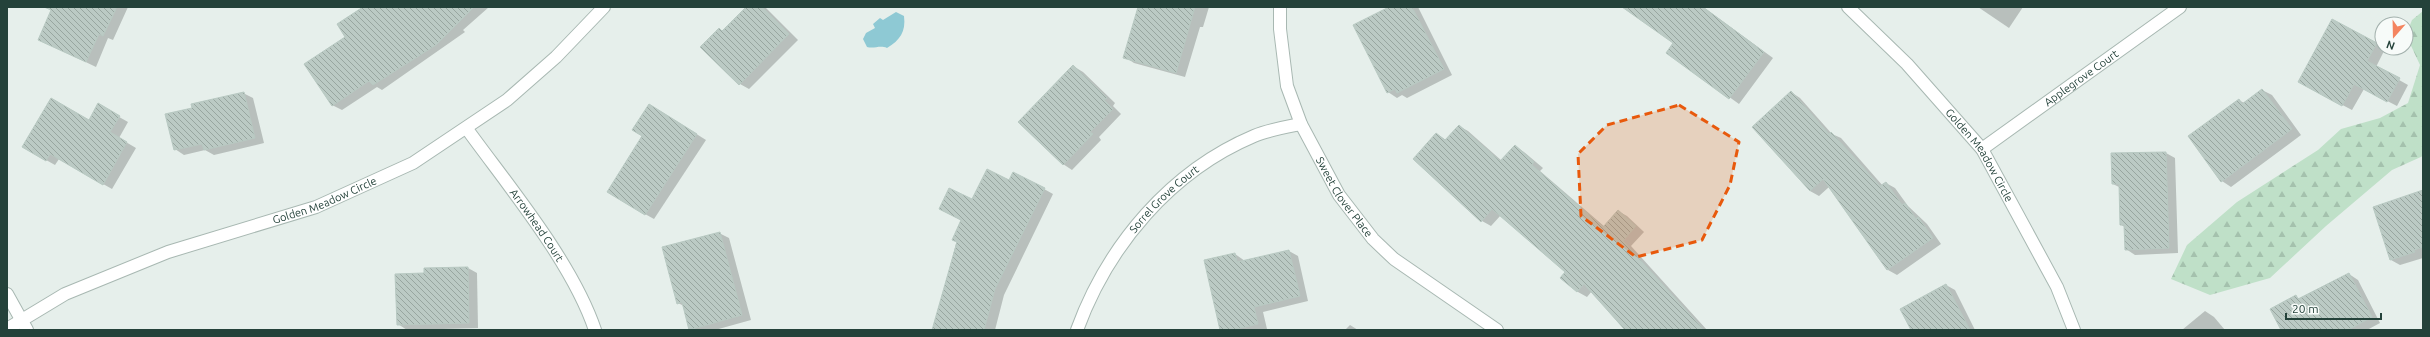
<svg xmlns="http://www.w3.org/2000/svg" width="2430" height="337" viewBox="0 0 2430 337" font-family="Ubuntu,sans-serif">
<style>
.forest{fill:url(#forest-firs)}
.water{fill:#8ec9d4}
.shadow{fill:#0003}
.building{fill:url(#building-back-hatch);stroke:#b8c9c2}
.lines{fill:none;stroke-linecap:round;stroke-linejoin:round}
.street-casing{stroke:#a8b8b2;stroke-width:14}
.street{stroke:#fff;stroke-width:12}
.marked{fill:#e8590c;fill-opacity:0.2;stroke:#e8590c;stroke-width:3;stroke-dasharray:8 5;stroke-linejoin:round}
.labels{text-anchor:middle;stroke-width:3.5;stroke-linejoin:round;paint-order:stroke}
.street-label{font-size:11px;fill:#24423a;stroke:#f7fbf9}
</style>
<defs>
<pattern id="forest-firs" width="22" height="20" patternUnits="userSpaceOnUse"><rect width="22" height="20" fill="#bfe0c8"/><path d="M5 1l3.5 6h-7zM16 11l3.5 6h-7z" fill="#a4c1ad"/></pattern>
<pattern id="building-back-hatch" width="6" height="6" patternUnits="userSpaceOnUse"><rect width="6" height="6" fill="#bbcac4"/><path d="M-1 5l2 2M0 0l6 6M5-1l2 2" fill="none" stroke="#98a6a0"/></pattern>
</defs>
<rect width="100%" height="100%" fill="#e6efeb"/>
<path class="forest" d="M2423,11V156L2392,170L2326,226L2270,278L2210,295L2171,279L2187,245L2237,202L2318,150L2341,129L2380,118L2408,103L2420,65L2406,35L2412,20Z"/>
<path class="water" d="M896,12L904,16C906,32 900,40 887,48C880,45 874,49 867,47L863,39L866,33L875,28L873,24L880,18L883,20Z"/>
<g class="shadow">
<path d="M55,7H128L113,40L108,38L96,67L48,44Z"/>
<path d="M401,7H489L463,30L465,32L382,90L377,87L342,110L332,105L346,37Z"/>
<path d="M747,7H765L798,40L749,89L740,84L719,29L723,31Z"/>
<path d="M1139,7H1209L1203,27H1200L1185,77L1134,63L1125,57Z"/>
<path d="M1391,7H1418L1452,75L1407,98L1402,95L1397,98L1388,92Z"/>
<path d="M1623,7H1703L1773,58L1739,104L1667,52L1674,43Z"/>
<path d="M1978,7H2023L2009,28Z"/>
<path d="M2376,44L2385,49L2376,67L2408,85L2397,106L2364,89L2352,110L2308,87Z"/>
<path d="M1073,66L1083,72L1115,103L1113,106L1121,114L1099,137L1101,140L1072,170L1063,164Z"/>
<path d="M2262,90L2272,95L2301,135L2231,187L2222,181L2190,136L2239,100L2244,103Z"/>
<path d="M1791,92L1800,98L1832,134L1841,138L1883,186L1886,183L1895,188L1908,206L1927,224L1941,244L1897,275L1888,270L1829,187L1819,196L1810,191Z"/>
<path d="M243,93L253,98L264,143L214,155L205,150L184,155L175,149L193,109Z"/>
<path d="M98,105L128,122L119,138L136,148L112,189L59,159L55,165L23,147L89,121Z"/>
<path d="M658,110L706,140L654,219L645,214Z"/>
<path d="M1459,126L1468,131L1502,161L1515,146L1524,152L1543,168L1540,171L1605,227L1618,211L1627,216L1644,232L1631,246L1707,330H1626L1592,291L1587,297L1578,292L1562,278L1566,272L1501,215L1491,226L1482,221L1436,134L1446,140Z"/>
<path d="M2166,153L2175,158L2178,253L2135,255L2126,249L2125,227L2121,225V188L2113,184Z"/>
<path d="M1009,181L1044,189L1053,194L1004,295L995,330H933L962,221L940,209L973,201Z"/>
<path d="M2423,191V258L2400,265L2391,260L2374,208Z"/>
<path d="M719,233L729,238L751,320L715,330H692L684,306L678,303Z"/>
<path d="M1289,251L1298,256L1308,301L1263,312L1267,329L1221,330L1235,254L1245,261Z"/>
<path d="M468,268L477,273L478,328L407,330L398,324L426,274Z"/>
<path d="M2349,274L2358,280L2380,323L2367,330H2282L2296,297L2301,299Z"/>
<path d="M1946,285L1955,290L1975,330H1912Z"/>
<path d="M2205,311L2214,317L2225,330H2182Z"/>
<path d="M1350,325L1358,330H1345Z"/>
</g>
<g class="building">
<path d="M44,7H117L103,36L99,34L86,62L38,40L51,10Z"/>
<path d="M363,7H474L436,45L373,85L369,81L332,106L304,64L345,37L337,24Z"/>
<path d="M746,7H762L789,34L739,85L700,47L719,28L722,31Z"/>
<path d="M1138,7H1195L1176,73L1123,58Z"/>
<path d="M1389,7H1412L1444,69L1397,93L1395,89L1387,93L1353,25Z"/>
<path d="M1622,7H1703L1764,52L1729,99L1666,53L1673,43Z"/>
<path d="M2332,19L2377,43L2367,61L2400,78L2387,102L2354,84L2342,106L2298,82Z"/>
<path d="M1073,65L1107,98L1104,100L1113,109L1090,132L1093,134L1063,165L1018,122Z"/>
<path d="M2262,89L2292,129L2221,182L2188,136L2239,99L2242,104Z"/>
<path d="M1791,91L1829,134L1831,132L1880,186L1886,182L1902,205L1905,203L1916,219L1918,217L1933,238L1887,270L1823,179L1810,191L1752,127Z"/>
<path d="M244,92L255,138L204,150L202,144L174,150L165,114L192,108L191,104Z"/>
<path d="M51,98L89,120L98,103L120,116L110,132L127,142L103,185L50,154L46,161L22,147Z"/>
<path d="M649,104L697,134L645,215L607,192L642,136L632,130Z"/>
<path d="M1459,125L1500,161L1515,145L1534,162L1532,165L1603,227L1618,210L1636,226L1623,241L1704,330H1625L1584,284L1577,292L1560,278L1565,272L1492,209L1481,222L1413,159L1436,133L1445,140Z"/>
<path d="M2166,152L2169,248L2125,250L2124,225H2120L2119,184H2112L2111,153Z"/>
<path d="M987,169L1009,180L1013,172L1045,188L995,289L984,330H932L957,242L952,240L961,220L939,209L949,188L972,199Z"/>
<path d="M2423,190V247L2414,250L2415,252L2390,260L2373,207Z"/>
<path d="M720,232L742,315L689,330L682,302L677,304L662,247Z"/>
<path d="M1289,250L1300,296L1254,307L1258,324L1232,330H1220L1204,260L1235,253L1237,262Z"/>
<path d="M468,267L469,323L397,325L395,274L424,273V268Z"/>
<path d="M2349,273L2372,317L2348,330H2281L2270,309L2296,295L2298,299Z"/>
<path d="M1946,284L1970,330H1911L1900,309Z"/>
</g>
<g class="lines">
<defs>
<g id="street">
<path id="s1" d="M1280,7V29L1287,86L1301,124L1339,195L1373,239L1394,259L1497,330"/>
<path id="s2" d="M1848,7L1907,64L1982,149L2057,287L2074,330"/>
<path id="s3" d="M467,129C509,187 572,262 595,330"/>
<path id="s4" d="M1982,149L2180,7"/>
<path d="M7,294L27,330"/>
<path id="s5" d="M7,329L65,294L168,252L316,207L413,163L507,100L556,57L604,7"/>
<path id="s6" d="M1077,330C1108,245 1171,171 1254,136C1268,130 1286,127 1301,124"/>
</g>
</defs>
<use href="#street" class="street-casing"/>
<use href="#street" class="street"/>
</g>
<path class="marked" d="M1679,105L1739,142L1730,185L1702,240L1636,257L1581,216L1578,154L1607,125Z"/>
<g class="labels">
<g class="street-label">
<text dy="4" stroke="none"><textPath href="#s4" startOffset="122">Applegrove Court</textPath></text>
<text dy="4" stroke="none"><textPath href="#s2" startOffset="199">Golden Meadow Circle</textPath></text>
<text dy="4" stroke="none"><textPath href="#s1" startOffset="205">Sweet Clover Place</textPath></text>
<text dy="4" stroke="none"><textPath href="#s5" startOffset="344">Golden Meadow Circle</textPath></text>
<text dy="4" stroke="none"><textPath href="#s6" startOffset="159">Sorrel Grove Court</textPath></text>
<text dy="4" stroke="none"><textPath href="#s3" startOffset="119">Arrowhead Court</textPath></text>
</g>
</g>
<rect width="2430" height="337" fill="none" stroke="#24423a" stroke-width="16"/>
<g transform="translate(2394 36) rotate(200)"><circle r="19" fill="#f7fbf9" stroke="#a3b1ad"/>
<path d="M0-3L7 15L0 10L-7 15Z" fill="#f4845f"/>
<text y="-6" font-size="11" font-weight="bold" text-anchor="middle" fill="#24423a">N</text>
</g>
<path d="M2286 313v6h95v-6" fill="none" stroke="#24423a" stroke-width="2"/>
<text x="2292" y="313" font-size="12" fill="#24423a" stroke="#f7fbf9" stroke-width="3" paint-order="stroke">20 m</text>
</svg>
